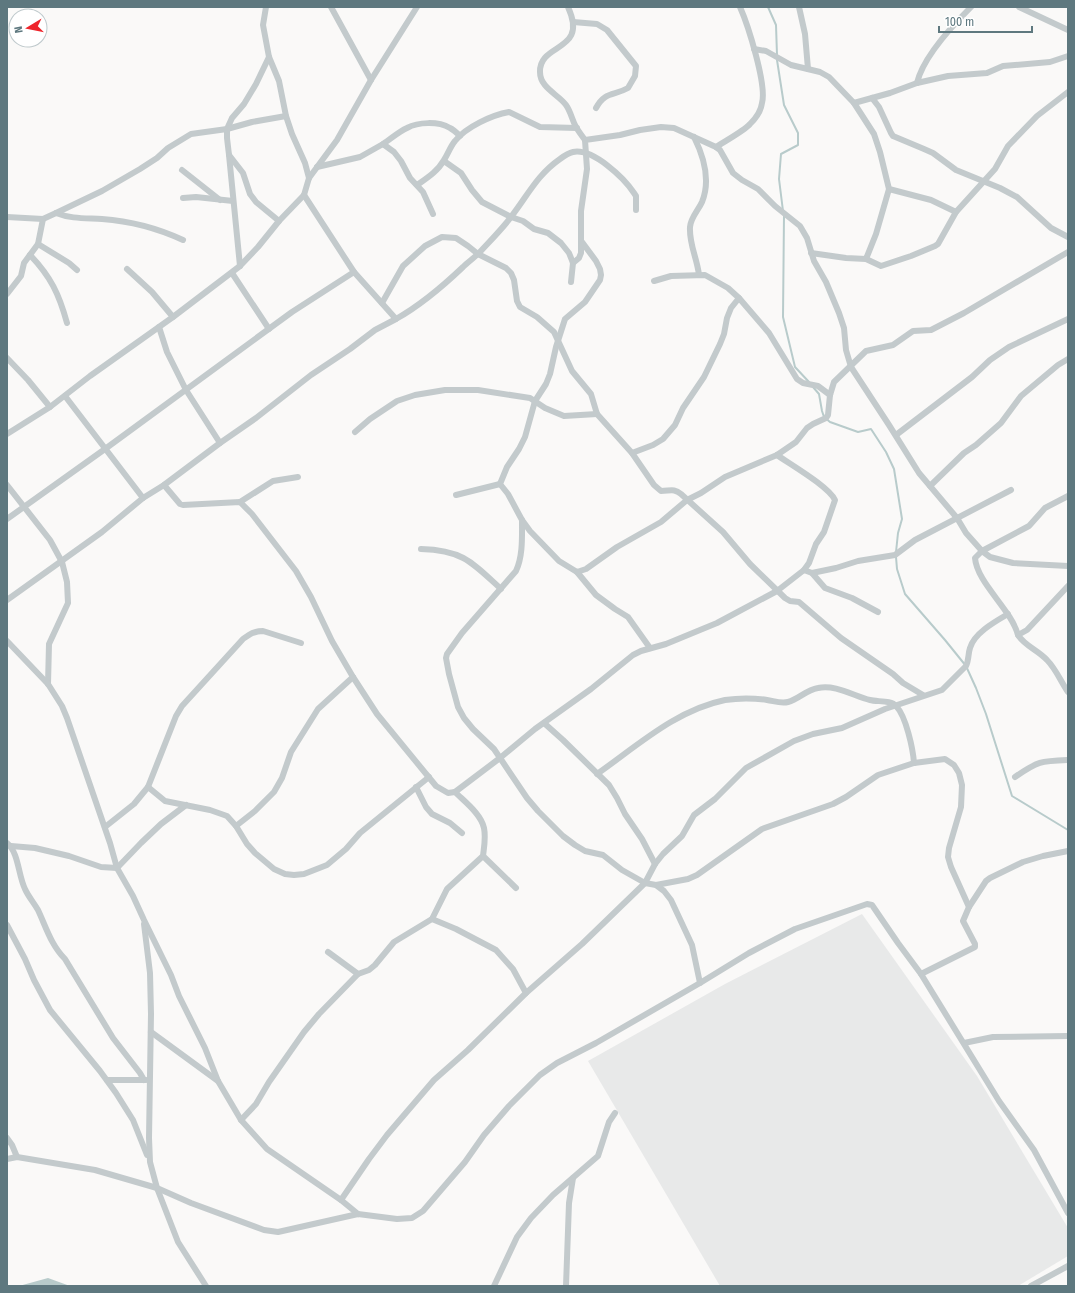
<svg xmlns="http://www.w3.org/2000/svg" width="1075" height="1293" viewBox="0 0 1075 1293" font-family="'Fira Sans Condensed',sans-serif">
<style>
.built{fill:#e8e9e9}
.water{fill:#b8cbcb}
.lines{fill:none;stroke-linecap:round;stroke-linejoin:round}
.stream{stroke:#b8cbcb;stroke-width:2}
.minor{stroke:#c3cacc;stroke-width:6}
</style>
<rect width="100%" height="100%" fill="#faf9f8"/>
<path class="built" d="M862,914L977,1076L1068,1228V1256L1018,1286H720L588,1061L725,984Z"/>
<path class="water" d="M48,1278L70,1286H19Z"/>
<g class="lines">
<g class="stream">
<path d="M768,7L776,25L777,55"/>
<path d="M777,60L784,105L798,133V145L781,154L779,179L783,211"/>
<path d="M784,215L783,317L795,367L809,382"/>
<path d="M813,387L819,394L822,411L824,417L830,422L858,432L871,429L886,452L894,469L902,519L898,533L896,552"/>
<path d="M896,557L897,569L905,594L945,640L966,666L976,688L986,714L1012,796L1068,830"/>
</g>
<g class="minor">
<path d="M266,7L263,25L269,57L279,81L286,116L292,134L305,163L309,178"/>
<path d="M331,7L371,80"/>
<path d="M568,7C589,53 539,42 540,72C540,88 558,94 566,105C571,112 572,120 576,127C579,132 582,136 585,140"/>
<path d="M799,7L805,34L808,69"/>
<path d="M1019,7L1068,30"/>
<path d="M573,22L597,24L607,30L636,66L635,76L628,88C614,96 605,91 596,108"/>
<path d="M754,49L766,51L791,65L820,72L829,77L854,103L890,93L917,83L948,76L987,73L1003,66L1050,62L1068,56"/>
<path d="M269,57L256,84L244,104L232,118L227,129V138L229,155L243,173L250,194L256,202L279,221"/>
<path d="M917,83C923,57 952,26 971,7"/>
<path d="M872,98L879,107L891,133L893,136L924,149L933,153L956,170L1000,188L1017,197L1051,228L1068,237"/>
<path d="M854,103L874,134L880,152L889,189L931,200L956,212"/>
<path d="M694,137C704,157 711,180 702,202C698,211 691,217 690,227C689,244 697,258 699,275"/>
<path d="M383,144C391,139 398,132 407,128C418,122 438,121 450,128C454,130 457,133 460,136"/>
<path d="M716,147C725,141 744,131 750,124C755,119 761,111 762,103C767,85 748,25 740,7"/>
<path d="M229,155L240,266"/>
<path d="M444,161L461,173L472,190L482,202L511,217L523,221L534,229L548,233L561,243L569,253L573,263L571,282"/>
<path d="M317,167L360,157L383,144L394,152L401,161L410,178L423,192L433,214"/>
<path d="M182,170L220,200"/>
<path d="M417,185C427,178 438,171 444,160C448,154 450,147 455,141C466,127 492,115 509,112L540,127L577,128"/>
<path d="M304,195L354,272L396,319C421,305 442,287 463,267C468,262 474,258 479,253C490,241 502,229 511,217C528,195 537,175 560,159C564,156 568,153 573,152C593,148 624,178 634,193L636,196V210"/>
<path d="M183,198L196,197L233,201"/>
<path d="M56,213C71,219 86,218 102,219C130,221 157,228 183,240"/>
<path d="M7,217L43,219L56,213L102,191L140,169L157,158L168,148L191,134L227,129L252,122L286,116"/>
<path d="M582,242L596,261L600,269L601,275L600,280L585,302L565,319L556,347L550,374L546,384L535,401L525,437L519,449L507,467L500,484L508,494L522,520L530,531L559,561L577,572L586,569L617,547L661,522L687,500L701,493L725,477L777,455L796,442L807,428L813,424L826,418L828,415L830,395L834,382L866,351L893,345L913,331L931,330L964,313L1068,252"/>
<path d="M38,244L69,263L77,270"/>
<path d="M811,253L846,258L866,259L876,234L889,189"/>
<path d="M30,255C51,277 59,294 67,323"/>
<path d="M866,259L881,266L911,256L935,246L938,244L956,212L995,169L1008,146L1037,116L1068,92"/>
<path d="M573,263L579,258L581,253V211L587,169L585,140L620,135L640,130L661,127L674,128L716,147L720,150L733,173L742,180L758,189L775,206L800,226L807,238L814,261L826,282L839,313L844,328L846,350L851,367L889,425L919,473L957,518L966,533L982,551L990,557L1013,563L1068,566"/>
<path d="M127,269L152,292L173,317"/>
<path d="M232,273L269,329"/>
<path d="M654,281L671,276L705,275L728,288L739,298L769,333L797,379L803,383L818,386L830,395"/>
<path d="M7,294L21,276L24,263L38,244L43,219"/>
<path d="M382,303L403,266L425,246L442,237L456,238L468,246L478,254L506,268L511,273L514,280L517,301L520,307L537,317L554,332L572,371L591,394L597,414L632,453L654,485L661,491C670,491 674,488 681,494L723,532L750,564L785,598L790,601L799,602L841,638L893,674L903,683L923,695"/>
<path d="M159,327L167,352L186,390L220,443"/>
<path d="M7,358L28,380L50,407"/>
<path d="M65,396L143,498"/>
<path d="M355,432L370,419L397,401L415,395L445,390H478L530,398L545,408L564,416L597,414"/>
<path d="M7,434L50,407L90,376L173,317L240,266L258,247L279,221L304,195L309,178L337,140L371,80L417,7"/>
<path d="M896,435L972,377L990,360L1009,347L1068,319"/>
<path d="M632,453L653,445L663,439L675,425L683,408L704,377L720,344L724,334L727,318L731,308L739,298"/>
<path d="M777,455C791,465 828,486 835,500L824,532L816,544L809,563L804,570"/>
<path d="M7,485L50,540L62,562L67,582L68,603L49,644L48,684"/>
<path d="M164,485L180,504L183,505L240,502L252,514L296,571L311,597L332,641L353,677L377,714L436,786L448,793L455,792C465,802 481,814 484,828C486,838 484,847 483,856L447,889L432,919L394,942L375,965L369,970L358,974L328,952"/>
<path d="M930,486L964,453L976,445L1001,423L1021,396L1058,365L1068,359"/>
<path d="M456,495L500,484"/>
<path d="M240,502L273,481L298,477"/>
<path d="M7,519L105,449L292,312L354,272"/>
<path d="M522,520C522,537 523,556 516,571L462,633L447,654L446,658L449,674L458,707L464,718L473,729L494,749L527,798L538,811L563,836L575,845L585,851L603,855L622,870L645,883L656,885L664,891L671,900L692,945L700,983"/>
<path d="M421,549C462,550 472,562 501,589"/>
<path d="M577,572L596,595L615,609L628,617L650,648"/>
<path d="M812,573L836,568L858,561L895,555L915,540L1011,490"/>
<path d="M1068,586L1027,630L1018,635C1025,646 1038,650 1047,660C1056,669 1061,682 1068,692"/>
<path d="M7,600L102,532L143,498L164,485L220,443L256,418L311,375L350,349L375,330L396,319"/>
<path d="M1018,635C1011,609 977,583 975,558L982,551L1029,526L1045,508L1068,496"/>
<path d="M7,641L48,684L62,706L67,718L110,843L117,868L133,896L144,920L171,975L179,996L205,1048L218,1081L241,1120L267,1149L341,1200L358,1214"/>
<path d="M544,723L563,740L609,785L617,798L625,814L642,839L655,864"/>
<path d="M597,774C637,746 676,710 725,700C738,698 754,698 767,700C774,701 781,704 788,702C799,699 806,690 818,688C835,684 854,696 870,700C877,702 891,700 896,706C906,716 913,749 914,763"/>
<path d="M1015,777C1038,761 1041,761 1068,760"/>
<path d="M148,787L176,716L182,706L243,639C250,634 254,631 263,631L301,643"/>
<path d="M416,787L426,807L432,814L450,823L462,833"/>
<path d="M455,792L500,758L535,729L591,689L633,655L641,651L666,644L717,623L777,591L804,570L812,573L825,588L852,598L878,612"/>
<path d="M236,826L255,811L274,792L282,778L291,752L318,709L353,677"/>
<path d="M105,827L134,804L148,787L165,801L210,810L227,816L236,826L247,844L255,853L274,869L285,874L294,875L304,874L327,865L346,849L360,833L429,777"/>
<path d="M7,843C19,853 18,875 25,889C28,896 34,903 38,910C46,927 51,945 65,959L113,1038L140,1073L144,1080"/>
<path d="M11,846L35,848L69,856L101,867L117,868L141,843L161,824L186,805"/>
<path d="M483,856L516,888"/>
<path d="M656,885L688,879L697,875L762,829L833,804L846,797L878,775L914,763L945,759L954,765L959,773L962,785L961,807L949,848L948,857L951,867L969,907"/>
<path d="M432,919L456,929L496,950L513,969L526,993"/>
<path d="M144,924L150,973L151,1014L149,1138L150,1162L157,1188L178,1242L206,1286"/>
<path d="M7,925L25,959L34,980L50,1010L100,1071L116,1093L133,1120L147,1155"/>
<path d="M921,974L975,947V944L963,921L969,907L986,881L990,878L1023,862L1043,856L1068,851"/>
<path d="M151,1032L218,1081"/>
<path d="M964,1043L993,1037L1068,1036"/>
<path d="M107,1080H146"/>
<path d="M241,1120L256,1104L269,1082L304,1032L319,1014L358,974"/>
<path d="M7,1138L12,1145L17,1157"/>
<path d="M7,1159L17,1157L95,1170L157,1188L191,1203L264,1230L278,1232L358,1214L397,1219L412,1218L423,1211L465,1162L484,1135L509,1106L540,1075L557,1063L596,1043L700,983L749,953L795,929L867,904L872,905L898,943L921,974L999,1101L1034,1150L1068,1213"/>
<path d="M341,1200L369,1159L387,1135L434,1080L468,1050L526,993L582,944L645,883L655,864L663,854L682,836L694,815L715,799L746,768L794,741L813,734L842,728L885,709L942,690L966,666C969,660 968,654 970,648C974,633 996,621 1008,614"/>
<path d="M494,1286L517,1237L531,1218L553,1195L598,1156L609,1122L615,1113"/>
<path d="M566,1286L569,1203L573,1178"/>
<path d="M1031,1286L1068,1266"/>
</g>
</g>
<rect width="1075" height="1293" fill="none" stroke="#5e787f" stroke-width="16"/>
<g transform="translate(28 28) rotate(260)"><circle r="19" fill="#ffffff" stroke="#bfc9cc"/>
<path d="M0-3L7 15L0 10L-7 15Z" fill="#ee242b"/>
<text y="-6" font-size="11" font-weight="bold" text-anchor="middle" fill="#5e787f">N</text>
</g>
<path d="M939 26v6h93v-6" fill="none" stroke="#5e787f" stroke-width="2"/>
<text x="945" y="26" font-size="12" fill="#5e787f" stroke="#ffffff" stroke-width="3" paint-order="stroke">100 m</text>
</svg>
